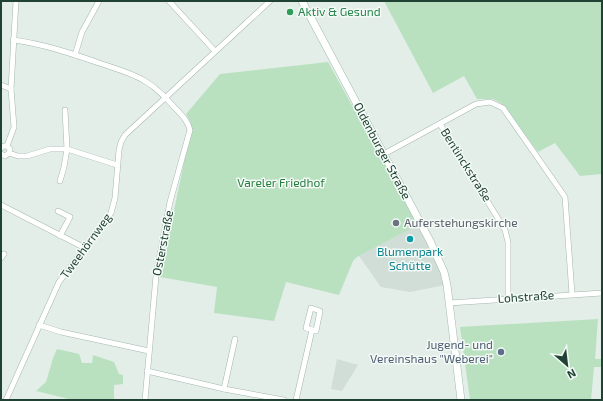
<svg xmlns="http://www.w3.org/2000/svg" width="603" height="401" viewBox="0 0 603 401" font-family="'Exo 2',sans-serif">
<style>
.built{fill:#d0ded7}
.green{fill:#b9e1c0}
.lines{fill:none;stroke-linecap:round;stroke-linejoin:round}
.street-casing{stroke:#a5b7af;stroke-width:6}
.secondary-casing{stroke:#a0bbaf;stroke-width:8}
.street{stroke:#fff;stroke-width:5}
.secondary{stroke:#fff;stroke-width:7}
.leisure-dot{fill:#2e9e5b;stroke:#f4faf6;stroke-width:1.5}
.worship-dot{fill:#6b7280;stroke:#f4faf6;stroke-width:1.5}
.culture-dot{fill:#0f9aa8;stroke:#f4faf6;stroke-width:1.5}
.service-dot{fill:#5c6f8a;stroke:#f4faf6;stroke-width:1.5}
.labels{text-anchor:middle;stroke-width:3;stroke-linejoin:round;paint-order:stroke}
.leisure-label{font-size:12px;fill:#27864d;stroke:#f4faf6;text-anchor:start}
.street-label{font-size:12px;fill:#204235;stroke:#f4faf6}
.park-label{font-size:12px;fill:#267d3e;stroke:#f4faf6}
.worship-label{font-size:12px;fill:#5b616d;stroke:#f4faf6;text-anchor:start}
.culture-label{font-size:12px;fill:#0d838f;stroke:#f4faf6}
.service-label{font-size:12px;fill:#4e5e75;stroke:#f4faf6;text-anchor:end}
</style>
<rect width="100%" height="100%" fill="#e3eee8"/>
<g class="built">
<path d="M419,224L440,270L445,285L410,292L381,287L359,256Z"/>
<path d="M337,359L358,365L342,391L331,389Z"/>
</g>
<g class="green">
<path d="M384,1H602V174L580,176L555,143L538,152L501,103L493,99H477L464,76L433,93Z"/>
<path d="M328,62L418,225L357,257L353,261L339,295L286,282L274,321L214,313L217,287L160,277L191,129V123L186,114L220,74Z"/>
<path d="M598,319L595,359H602V367H594L591,400H470L460,327Z"/>
<path d="M57,349L79,354L82,363H92L93,355L114,362L119,374L123,375V384L114,385V400H73L36,391L46,382L53,358Z"/>
</g>
<g class="lines">
<defs>
<g id="street">
<path d="M169,1L215,51"/>
<path d="M13,40C44,44 73,54 102,64C117,69 132,73 145,81C157,88 166,98 175,108C182,115 188,121 190,130L170,202L156,276L145,400"/>
<path d="M75,55L82,32L99,1"/>
<path d="M1,85L11,89"/>
<path d="M440,124L505,230L508,242V298"/>
<path d="M7,146L14,127L11,89L16,1"/>
<path d="M1,148L4,146H7L10,149L9,153"/>
<path d="M9,153L18,156H27L50,149H67L117,165"/>
<path d="M1,154L5,156L9,153"/>
<path d="M384,154L476,104L490,102L503,108L565,197L572,294"/>
<path d="M60,181L64,167L67,149L65,110"/>
<path d="M1,205L85,248"/>
<path d="M58,211L70,217L60,236"/>
<path d="M1,258L4,254"/>
<path d="M449,303L602,293"/>
<path d="M311,308L320,311L316,331L306,328Z"/>
<path d="M39,325L61,332L149,351"/>
<path d="M147,371L224,389L284,400"/>
<path d="M224,389L235,339"/>
<path d="M6,400L59,282L111,213L115,198L119,150L121,142L125,135L270,1"/>
<path d="M296,400L312,330"/>
</g>
<path id="secondary" d="M302,1L430,241L444,272L447,285L461,400"/>
</defs>
<use href="#street" class="street-casing"/>
<use href="#secondary" class="secondary-casing"/>
<use href="#street" class="street"/>
<use href="#secondary" class="secondary"/>
</g>
<circle class="leisure-dot" cx="290" cy="12" r="4"/>
<circle class="worship-dot" cx="396" cy="223" r="4"/>
<circle class="culture-dot" cx="410" cy="239" r="4"/>
<circle class="service-dot" cx="501" cy="352" r="4"/>
<g class="labels">
<g class="leisure-label">
<text x="298" y="16">Aktiv &amp; Gesund</text>
</g>
<g class="street-label">
<text transform="translate(382 151) rotate(62)" y="4">Oldenburger Straße</text>
<text transform="translate(466 165) rotate(58)" y="4">Bentinckstraße</text>
<text transform="translate(163 243) rotate(-79)" y="4">Osterstraße</text>
<text transform="translate(86 246) rotate(-54)" y="4">Tweehörnweg</text>
<text transform="translate(526 297) rotate(-4)" y="4">Lohstraße</text>
</g>
<g class="park-label">
<text x="281" y="187">Vareler Friedhof</text>
</g>
<g class="worship-label">
<text x="404" y="227">Auferstehungskirche</text>
</g>
<g class="culture-label">
<text x="410" y="256">Blumenpark<tspan x="410" dy="14">Schütte</tspan></text>
</g>
<g class="service-label">
<text x="493" y="349">Jugend- und<tspan x="493" dy="14">Vereinshaus "Weberei"</tspan></text>
</g>
</g>
<rect width="603" height="401" fill="none" stroke="#204235" stroke-width="4"/>
<g transform="translate(567 365) rotate(152)" stroke="#f4faf6" stroke-width="3" paint-order="stroke">
<path d="M0-3L7 15L0 10L-7 15Z" fill="#204235"/>
<text y="-6" font-size="11" font-weight="bold" text-anchor="middle" fill="#204235">N</text>
</g>
</svg>
